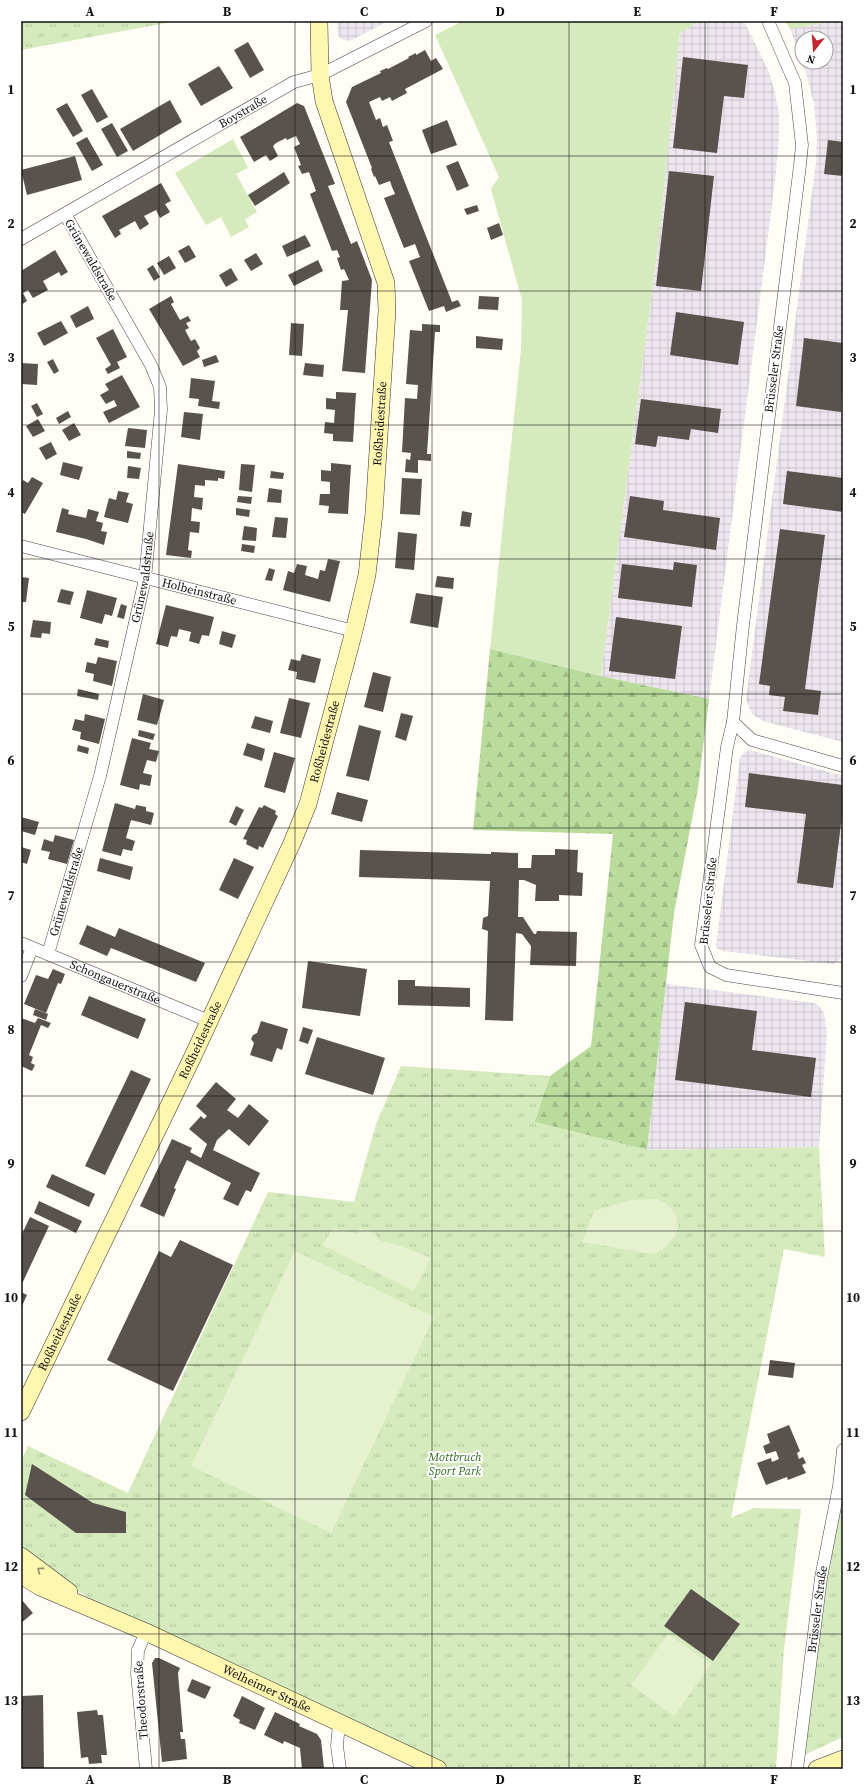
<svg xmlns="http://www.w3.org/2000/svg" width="864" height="1790" viewBox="0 0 864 1790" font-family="'Source Serif 4',serif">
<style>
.industrial{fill:url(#industrial-grid);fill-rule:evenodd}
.grass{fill:#d5ebbd}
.forest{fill:url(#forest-firs)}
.park{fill:url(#park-tufts)}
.pitch{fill:#e6f2cf}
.building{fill:#5a524d}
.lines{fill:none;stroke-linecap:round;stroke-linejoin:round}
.street-casing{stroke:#444;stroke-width:13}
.secondary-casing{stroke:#333;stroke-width:18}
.street{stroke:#fff;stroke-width:12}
.secondary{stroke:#fff6b0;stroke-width:17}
.oneway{stroke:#948f68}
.grid{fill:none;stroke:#111;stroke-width:1;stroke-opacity:0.55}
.labels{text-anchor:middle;stroke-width:4;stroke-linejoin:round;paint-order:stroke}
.street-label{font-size:12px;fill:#111;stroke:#fff}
.park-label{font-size:12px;font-style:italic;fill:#2f6b1f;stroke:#fff}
.neatline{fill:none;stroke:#111;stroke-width:1.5}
.grid-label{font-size:13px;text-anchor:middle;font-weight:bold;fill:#111}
</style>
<defs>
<pattern id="industrial-grid" width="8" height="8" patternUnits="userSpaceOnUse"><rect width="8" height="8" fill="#eee6ef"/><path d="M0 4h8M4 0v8" fill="none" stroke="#cbc4cc"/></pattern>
<pattern id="forest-firs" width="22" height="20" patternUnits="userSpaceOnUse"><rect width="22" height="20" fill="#b9dc9c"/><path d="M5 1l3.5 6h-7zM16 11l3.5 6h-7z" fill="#9ebc85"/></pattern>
<pattern id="park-tufts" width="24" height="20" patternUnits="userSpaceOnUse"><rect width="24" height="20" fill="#d5ebbd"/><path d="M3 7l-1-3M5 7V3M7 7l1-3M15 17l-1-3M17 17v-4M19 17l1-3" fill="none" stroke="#b6c8a1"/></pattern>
</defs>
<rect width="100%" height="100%" fill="#fffdf5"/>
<g class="industrial">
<path d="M337,21H388L350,41L341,39L338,35Z"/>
<path d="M700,21H744L768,70L775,92L779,115V138L776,172L709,699L601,676L659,239L680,33Z"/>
<path d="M833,21H843V742L763,721L752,714L746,699L816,162L817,138L814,104L806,73L790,29ZM802,38H826V62H802Z"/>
<path d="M750,750L843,776V953L842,957L834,964L723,951L718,949L716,946L740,758L744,753Z"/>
<path d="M666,984L814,1003L819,1006L824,1013L827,1032L819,1147L647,1150Z"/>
</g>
<g class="grass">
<path d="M463,21H700L680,33L659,239L601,676L490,649L521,349L522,300L491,189L499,177L435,35Z"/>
<path d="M785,21H833L790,29Z"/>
<path d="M233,139L248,168L236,174L257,212L245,219L249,227L231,237L221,217L206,225L175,173Z"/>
</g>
<path class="forest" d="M490,649L601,676L709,699L698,788L674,913L647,1150L534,1122L550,1076L591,1046L613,834L473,830Z"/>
<g class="park">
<path d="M21,21H177L21,50Z"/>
<path d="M401,1066L550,1076L535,1122L647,1150L819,1147L825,1257L784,1249L731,1518L754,1508L801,1509L784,1650L776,1769H445L95,1602L21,1553V1462L28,1446L128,1493L268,1192L354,1202L376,1124Z"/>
<path d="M843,1476V1737L798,1758Z"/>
</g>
<g class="pitch">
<path d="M657,1199L667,1204L675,1213L678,1225L676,1235L663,1249L652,1254L582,1242L594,1211L631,1200Z"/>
<path d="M333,1228L357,1234L360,1228L375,1233L379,1240L409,1249L431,1258L414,1291L322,1245Z"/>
<path d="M295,1251L434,1317L331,1533L191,1466Z"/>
<path d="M668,1634L711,1664L674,1716L631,1685Z"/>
</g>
<g class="building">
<path d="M248,42L264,70L250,78L234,50Z"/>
<path d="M425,50L431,61L436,58L443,69L405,89L407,93L392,101L390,97L382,101L380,97L369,102L376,120L380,118L383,127L387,125L393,141L389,142L452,302L458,300L461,306L446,312L444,306L429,311L409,261L420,257L415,244L404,248L384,198L395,194L392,187L390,181L379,185L375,176L374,177L371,169L372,168L346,102L352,87L381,73L380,71L387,68L388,69L409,58L408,57L416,53V55Z"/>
<path d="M683,57L748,65L744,98L724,96L717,153L673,148Z"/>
<path d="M219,66L233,88L201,106L188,84Z"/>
<path d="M92,89L108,117L97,123L81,95Z"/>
<path d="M170,100L182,122L133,151L120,129Z"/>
<path d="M67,103L83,131L73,137L56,109Z"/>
<path d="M297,103L304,106L335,184L328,186L351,244L357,241L372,280L365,373L342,371L348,310H340L342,281L349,280L344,269L341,270L337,258L340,257L337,250L332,251L310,194L316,191L309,172L302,174L298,166L301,165L294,147L300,144L296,136L287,140L286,138L276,143L273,146L278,156L270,161L266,155L254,162L240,137Z"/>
<path d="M447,120L457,145L431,154L422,130Z"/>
<path d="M112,123L128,151L117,157L101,129Z"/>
<path d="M87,137L103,165L92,171L76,143Z"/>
<path d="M828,140L843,142V176L824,174Z"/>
<path d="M75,156L82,180L27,195L21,170Z"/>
<path d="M458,161L469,186L457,191L446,166Z"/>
<path d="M669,171L714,176L701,291L656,286Z"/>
<path d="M284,172L290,183L255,206L248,195Z"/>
<path d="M161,183L171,201L165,204L170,212L160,218L156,210L144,216L149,224L140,230L135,221L119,230L121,234L115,238L102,216Z"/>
<path d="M477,205L479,211L467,215L464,209Z"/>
<path d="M499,223L503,235L491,240L487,228Z"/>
<path d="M305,235L311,246L287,257L282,246Z"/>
<path d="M189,245L196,257L185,263L178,251Z"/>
<path d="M55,250L68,272L61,276L59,272L43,281L48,290L33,298L28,290L23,293L27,301L21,305V271Z"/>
<path d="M256,253L263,264L251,271L244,260Z"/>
<path d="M169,256L176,268L164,275L157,263Z"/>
<path d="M318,260L323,271L294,286L288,275Z"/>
<path d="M153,265L160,277L154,281L147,269Z"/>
<path d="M231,268L238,280L226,287L219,275Z"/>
<path d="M171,296L174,302L171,304L180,320L188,316L191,321L186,323L189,328L185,330L191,341L195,339L200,348L197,351L200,357L183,366L149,309Z"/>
<path d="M479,296L499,297L498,310L478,309Z"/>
<path d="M88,306L94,319L76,328L70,316Z"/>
<path d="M676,312L744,322L738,365L670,355Z"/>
<path d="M61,321L68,333L44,346L37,333Z"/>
<path d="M291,323L304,324L302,356L289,355Z"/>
<path d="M422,324L440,325V332H435L427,454H431V461L418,460V473L405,472L406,459L410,460L411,453L402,452L405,398L417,399L418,385L406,384L410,330L422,331Z"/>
<path d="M113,329L127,357L117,362L120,368L108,374L105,369L111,365L96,338Z"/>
<path d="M476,336L503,339L502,350L476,348Z"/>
<path d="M804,338L843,343L841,412L796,406Z"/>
<path d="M216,355L219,362L204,367L202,360Z"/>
<path d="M53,359L59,371L54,374L47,362Z"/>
<path d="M21,363L38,364L37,385L21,384Z"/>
<path d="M305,363L324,365L323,377L303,375Z"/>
<path d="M122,375L140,407L109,423L103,412L117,406L114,400L106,404L100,395L109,390L105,384Z"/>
<path d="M191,378L215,381L212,401L220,402L219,409L198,406L199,399L189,398Z"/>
<path d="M336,392L356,393L353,442L333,441V434L324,433L325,422L334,423L335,410L326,409V398L336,399Z"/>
<path d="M641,399L721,409L718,433L691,429L689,440L658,436L656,447L635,444Z"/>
<path d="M37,403L43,414L37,417L31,406Z"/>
<path d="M68,411L71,417L59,424L56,418Z"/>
<path d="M184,412L203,414L200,440L181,437Z"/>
<path d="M38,419L45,431L33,437L26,426Z"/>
<path d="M74,423L81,435L69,441L62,430Z"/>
<path d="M128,428L147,430L145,448L125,446Z"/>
<path d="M51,442L57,454L46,460L39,448Z"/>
<path d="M127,451L141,453L140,459L127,458Z"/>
<path d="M63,462L83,467L79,480L60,475Z"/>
<path d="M331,463L351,465L348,514L328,513L329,506L319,505L320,494H330V482L321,481V470L331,471Z"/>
<path d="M178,464L225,471L224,479L218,478V481L205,480V486L195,485L194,497L203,498L202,510L192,508L191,521L200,522L199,533L190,532L188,550L192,551L191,558L166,555Z"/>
<path d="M241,464L255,465L252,492L239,490Z"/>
<path d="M128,466L141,468L139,479L127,478Z"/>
<path d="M271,471L284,473L283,479L270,478Z"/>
<path d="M787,471L843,478V512L783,504Z"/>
<path d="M32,477L43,483L25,514L21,512V485L23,480L28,483Z"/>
<path d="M402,478L422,479L420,515L400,514Z"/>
<path d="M269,488L282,490L281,503L267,502Z"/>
<path d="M118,491L129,493L126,502L133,504L128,523L104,517L109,498L116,500Z"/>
<path d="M238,496L252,497L251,504L237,502Z"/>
<path d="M630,496L664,501L663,510L720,518L716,550L624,537Z"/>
<path d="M62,508L69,510L68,514L86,518L88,509L99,512L96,521L103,523L101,531L107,532L104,545L86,539L56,532Z"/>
<path d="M236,508L250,510L249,517L236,515Z"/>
<path d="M462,511L472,513L470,527L460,526Z"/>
<path d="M275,517L288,518L286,538L272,537Z"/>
<path d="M244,526L257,528L256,541L242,540Z"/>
<path d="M780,529L825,535L805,689L821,691L818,715L783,711L785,697L769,695L770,686L759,684Z"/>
<path d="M398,532L417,534L414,570L395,568Z"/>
<path d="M242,544L255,546L254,553L241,551Z"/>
<path d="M328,559L340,561L330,602L283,590L288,571L294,573L297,564L307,566L305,575L318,579L320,570L325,571Z"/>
<path d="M674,562L697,565L692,607L618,598L622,564L673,570Z"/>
<path d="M269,568L275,570L272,581L265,580Z"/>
<path d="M437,576L454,578L453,589L435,587Z"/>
<path d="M21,577L29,578L26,602H21Z"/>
<path d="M61,589L74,592L70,605L57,602Z"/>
<path d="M87,590L117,598L112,616L105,614L102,624L80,618Z"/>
<path d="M416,593L443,597L438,628L410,623Z"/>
<path d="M121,604L127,606L124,619L117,617Z"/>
<path d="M166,605L214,617L209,636L202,635L199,644L189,641L191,632L179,629L177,637L171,636L168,647L156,644Z"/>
<path d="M616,617L682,626L675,679L609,671Z"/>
<path d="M33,620L51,622L50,634L42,633L41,638L30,637Z"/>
<path d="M222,631L236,635L232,648L219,644Z"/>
<path d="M96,638L109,641L108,648L94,645Z"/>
<path d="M302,654L321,659L315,683L296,679L297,672L288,670L291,659L300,661Z"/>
<path d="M98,657L117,661L112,686L93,681L94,674L85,672L87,662L96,664Z"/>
<path d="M373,672L391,677L383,712L364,707Z"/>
<path d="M78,689L99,694L98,700L77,696Z"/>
<path d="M143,694L164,700L157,725L137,720Z"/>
<path d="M289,698L310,703L301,738L280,733Z"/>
<path d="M401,713L413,716L406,741L395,737Z"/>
<path d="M85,714L105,719L99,744L80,739L81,732L72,730L75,719L84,721Z"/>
<path d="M255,716L273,721L270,733L251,728Z"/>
<path d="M359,725L381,731L369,781L346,776Z"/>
<path d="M139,730L155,734L153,740L138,736Z"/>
<path d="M132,738L151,743L149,749L159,751L156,762L147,760L143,773L152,775L150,786L140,784L139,790L120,785Z"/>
<path d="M247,743L265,749L262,761L243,755Z"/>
<path d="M78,745L89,748L88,754L77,751Z"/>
<path d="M274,752L295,758L285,793L264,787Z"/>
<path d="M749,773L843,785V808L833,888L797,883L806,814L745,807Z"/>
<path d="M337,792L368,800L362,822L331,814Z"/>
<path d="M115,803L135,809L136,805L146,807V811L154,813L151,825L131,820L126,838L135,841L132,851L123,849L121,856L102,851Z"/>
<path d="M264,805L276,811L275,814L278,816L263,848L259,846L258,850L246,844L247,840L243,839L259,807L262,808Z"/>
<path d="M236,806L244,810L236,826L229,822Z"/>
<path d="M21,817L39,822L35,835L21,831Z"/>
<path d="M55,835L74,840L67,864L48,859L50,852L41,850L44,839L53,842Z"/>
<path d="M21,847L31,850L27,864L21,862Z"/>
<path d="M555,849L578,850L577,872L583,873L582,896L559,895V901H535L536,885L524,880H519L518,917H523L534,934H536L537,931L577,932L576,966L530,965L531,946L522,934L516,933L513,1021L485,1020L488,931L482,929L483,918L488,916L490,881L359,877L360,850L491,854V852L518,853V868H531L532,855H555Z"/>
<path d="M100,858L133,867L130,880L97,871Z"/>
<path d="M234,858L254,867L238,899L219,890Z"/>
<path d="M87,925L115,937L119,928L205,963L196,982L111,948L107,956L79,944Z"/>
<path d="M308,961L367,969L360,1016L302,1008Z"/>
<path d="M53,969L65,974L61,984L58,983L46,1013L24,1004L36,975L48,979Z"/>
<path d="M398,980H415V986L470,988V1007L398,1005Z"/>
<path d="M89,996L146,1019L138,1039L81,1015Z"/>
<path d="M685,1002L757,1011L752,1050L816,1058L811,1097L675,1080Z"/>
<path d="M35,1009L48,1014L46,1020L33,1015Z"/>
<path d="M21,1018L35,1023L38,1018L51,1023L48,1028L41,1025L29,1055L33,1057L31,1063L35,1065L32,1071L21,1066Z"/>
<path d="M261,1021L288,1029L282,1050L277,1048L272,1062L250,1055L254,1043L251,1039L253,1035L257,1033Z"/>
<path d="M303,1027L313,1030L308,1044L299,1041Z"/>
<path d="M317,1037L385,1058L373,1095L305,1074Z"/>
<path d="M131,1070L151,1079L105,1175L85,1166Z"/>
<path d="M216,1082L236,1099L227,1110L238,1118L249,1104L269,1121L249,1146L229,1129L217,1140L213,1150L260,1173L251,1192L246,1190L238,1206L223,1199L231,1183L187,1160L174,1188L176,1189L164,1217L140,1206L172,1139L192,1148L190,1152L201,1158L207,1144L189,1129L201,1116L204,1119L207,1116L196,1106Z"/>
<path d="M52,1174L95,1194L89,1207L46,1187Z"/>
<path d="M39,1201L82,1221L76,1233L34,1213Z"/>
<path d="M30,1217L49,1226L21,1286V1236Z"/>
<path d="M180,1240L233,1265L173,1391L107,1360L159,1251L171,1257Z"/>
<path d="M21,1292L27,1295L21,1308Z"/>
<path d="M770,1360L795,1363L793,1378L768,1375Z"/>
<path d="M789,1425L800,1451L797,1453L799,1459L803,1457L806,1463L802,1465L806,1473L788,1480L787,1477L766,1485L757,1463L771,1458L772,1462L779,1459L776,1451L766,1454L763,1446L770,1443L767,1434Z"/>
<path d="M32,1464L93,1503L126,1512V1533H76L25,1495Z"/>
<path d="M691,1589L740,1624L713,1661L664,1626Z"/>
<path d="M21,1599L33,1613L21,1623Z"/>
<path d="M155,1658H159L180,1668L178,1673L183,1732H180L181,1739H185L187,1759L162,1762L152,1663Z"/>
<path d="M192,1679L211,1687L205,1699L187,1691Z"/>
<path d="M43,1695L44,1769H21V1696Z"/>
<path d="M242,1696L265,1708L255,1730L239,1723L240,1720L233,1716Z"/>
<path d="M97,1710L98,1715H103L107,1755H101L102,1763L89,1764L88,1757L81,1758L77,1712Z"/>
<path d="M275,1712L300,1724L299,1726L317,1734L321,1740L324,1768L302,1769L300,1748L284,1741L283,1744L264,1735Z"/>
</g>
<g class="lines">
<defs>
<g id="street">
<path d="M768,21L795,83L802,145L800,165L743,625L733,722L727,747L701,945L710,967L726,975L843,993"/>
<path id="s1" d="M21,239L294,82L320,75L426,21"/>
<path id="s2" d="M21,546L354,631"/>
<path d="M733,722L752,740L843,766"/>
<path id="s3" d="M21,943L209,1021"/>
<path id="s4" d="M48,954L100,776L145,579L161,410L160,387L151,365L65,214"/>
<path d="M21,976L32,948"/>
<path d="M339,1723L337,1746L340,1769"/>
<path d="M146,1769L137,1674L138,1650L146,1632"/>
<path id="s5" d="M797,1769L821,1578L839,1486L843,1450"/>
</g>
<g id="secondary">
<path id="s6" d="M21,1412L193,1056L292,843L308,804L354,631L367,575L374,513L387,311L386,283L324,101L320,75L319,21"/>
<path d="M21,1556L69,1592"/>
<path id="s7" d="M21,1575L40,1587L146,1632L438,1769"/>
<path d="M817,1769L843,1759"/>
</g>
</defs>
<use href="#street" class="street-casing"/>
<use href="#secondary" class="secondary-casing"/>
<use href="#street" class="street"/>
<use href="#secondary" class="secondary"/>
</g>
<defs><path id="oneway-chevron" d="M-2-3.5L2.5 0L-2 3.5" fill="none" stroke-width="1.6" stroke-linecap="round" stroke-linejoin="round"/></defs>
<use class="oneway" href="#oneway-chevron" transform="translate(40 1570) rotate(-143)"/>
<path class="grid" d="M159,21V1769M295,21V1769M432,21V1769M569,21V1769M705,21V1769M21,156H843M21,291H843M21,425H843M21,559H843M21,694H843M21,828H843M21,962H843M21,1096H843M21,1231H843M21,1365H843M21,1499H843M21,1634H843"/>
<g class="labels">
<g class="street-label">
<text dy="4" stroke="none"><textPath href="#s1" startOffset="256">Boystraße</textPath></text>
<text transform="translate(91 260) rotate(60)" y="4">Grünewaldstraße</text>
<text transform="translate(774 369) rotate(-83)" y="4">Brüsseler Straße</text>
<text dy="4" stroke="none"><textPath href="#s6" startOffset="1061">Roßheidestraße</textPath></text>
<text dy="4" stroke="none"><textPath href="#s4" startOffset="389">Grünewaldstraße</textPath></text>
<text dy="4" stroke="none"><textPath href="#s2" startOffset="184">Holbeinstraße</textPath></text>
<text dy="4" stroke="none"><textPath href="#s6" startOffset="737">Roßheidestraße</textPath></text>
<text dy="4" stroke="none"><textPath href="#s4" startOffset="65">Grünewaldstraße</textPath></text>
<text transform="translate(708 901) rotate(-84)" y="4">Brüsseler Straße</text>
<text dy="4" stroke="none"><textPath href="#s3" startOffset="102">Schongauerstraße</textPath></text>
<text dy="4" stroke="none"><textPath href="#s6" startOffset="413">Roßheidestraße</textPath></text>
<text dy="4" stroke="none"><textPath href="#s6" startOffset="89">Roßheidestraße</textPath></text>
<text dy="4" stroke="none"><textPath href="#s5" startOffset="161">Brüsseler Straße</textPath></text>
<text dy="4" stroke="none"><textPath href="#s7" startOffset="271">Welheimer Straße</textPath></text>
<text transform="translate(141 1700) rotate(-94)" y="4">Theodorstraße</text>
</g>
<g class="park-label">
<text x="455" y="1461">Mottbruch<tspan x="455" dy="14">Sport Park</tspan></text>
</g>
</g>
<rect width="864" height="1790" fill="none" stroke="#ffffff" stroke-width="44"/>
<g transform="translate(814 50) rotate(197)"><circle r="19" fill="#ffffff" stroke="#a0a0a0"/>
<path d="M0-3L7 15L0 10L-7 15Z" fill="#c4262e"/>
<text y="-6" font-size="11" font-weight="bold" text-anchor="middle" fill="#111111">N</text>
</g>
<rect x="22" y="22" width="820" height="1746" class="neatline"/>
<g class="grid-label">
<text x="90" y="16">A</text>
<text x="227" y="16">B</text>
<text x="364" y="16">C</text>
<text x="500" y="16">D</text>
<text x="637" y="16">E</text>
<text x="774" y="16">F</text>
<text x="11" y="94">1</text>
<text x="853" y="94">1</text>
<text x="11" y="228">2</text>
<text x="853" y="228">2</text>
<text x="11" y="362">3</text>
<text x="853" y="362">3</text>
<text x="11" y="497">4</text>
<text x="853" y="497">4</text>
<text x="11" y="631">5</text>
<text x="853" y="631">5</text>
<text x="11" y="765">6</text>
<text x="853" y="765">6</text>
<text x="11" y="900">7</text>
<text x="853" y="900">7</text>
<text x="11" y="1034">8</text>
<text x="853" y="1034">8</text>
<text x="11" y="1168">9</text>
<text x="853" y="1168">9</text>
<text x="11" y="1302">10</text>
<text x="853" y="1302">10</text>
<text x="11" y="1437">11</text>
<text x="853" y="1437">11</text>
<text x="11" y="1571">12</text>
<text x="853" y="1571">12</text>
<text x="11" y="1705">13</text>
<text x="853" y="1705">13</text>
<text x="90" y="1784">A</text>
<text x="227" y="1784">B</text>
<text x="364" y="1784">C</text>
<text x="500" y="1784">D</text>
<text x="637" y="1784">E</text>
<text x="774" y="1784">F</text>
</g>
</svg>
